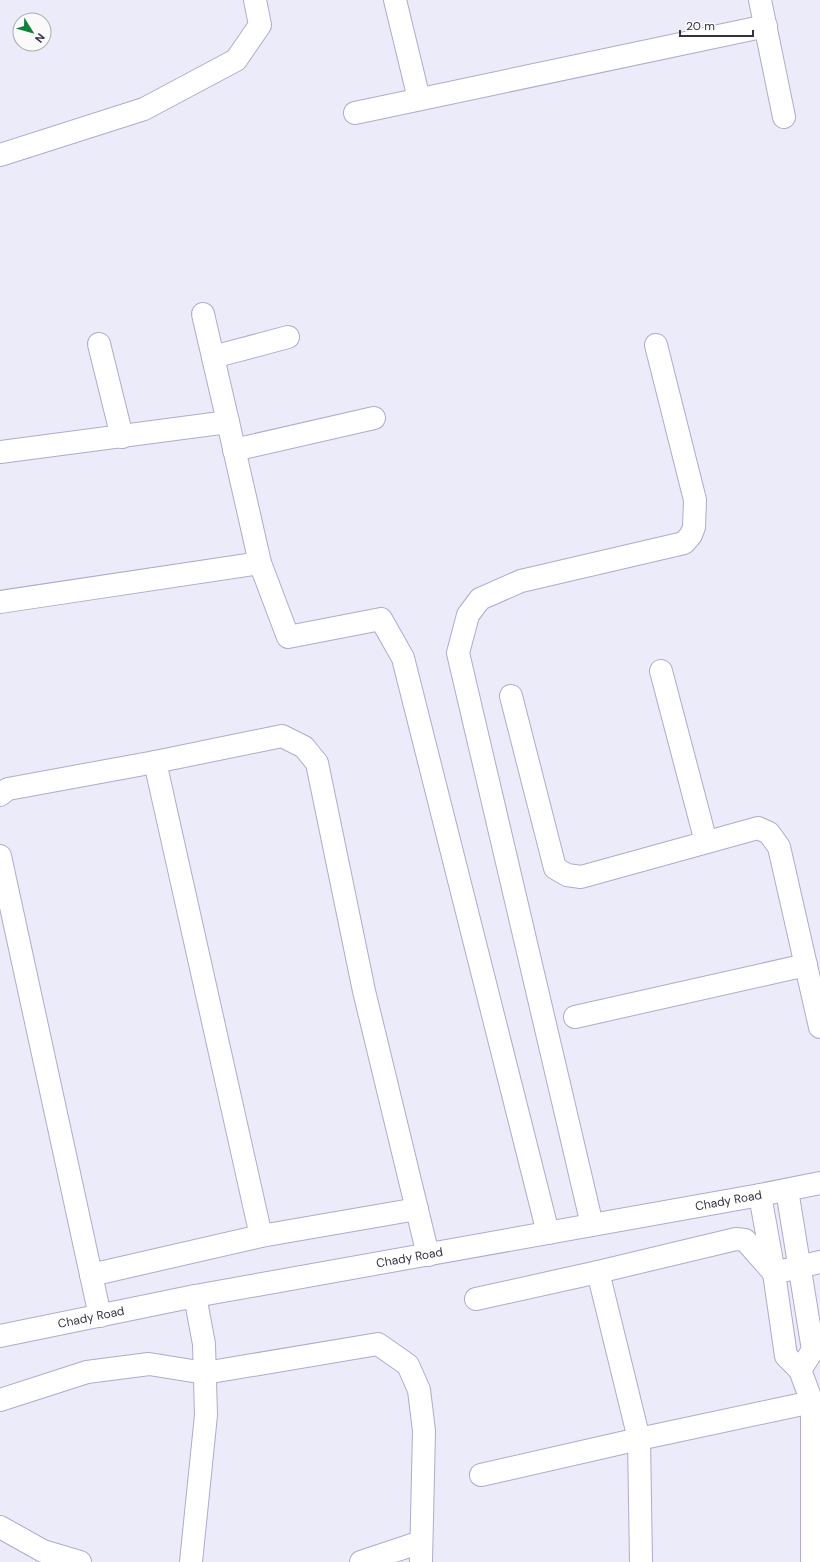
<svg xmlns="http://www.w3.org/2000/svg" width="820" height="1562" viewBox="0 0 820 1562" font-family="'DM Sans',sans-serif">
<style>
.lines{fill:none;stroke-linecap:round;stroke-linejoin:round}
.minor-casing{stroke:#aeabcd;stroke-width:24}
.minor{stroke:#fff;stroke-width:22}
.labels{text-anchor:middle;stroke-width:3.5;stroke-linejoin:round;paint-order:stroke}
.street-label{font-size:12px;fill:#343340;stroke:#fafafa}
</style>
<rect width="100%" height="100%" fill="#ecebf9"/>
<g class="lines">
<defs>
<g id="minor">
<path d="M395,0L419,99"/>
<path d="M760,0L784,117"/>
<path d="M355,113L766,26"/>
<path d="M0,155L144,109L236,60L260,25L255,0"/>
<path d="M203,314L228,422"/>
<path d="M99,344L122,437"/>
<path d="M213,357L288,337"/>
<path d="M234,450L374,418"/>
<path d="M0,452L228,422L260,563L288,637L381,619L403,658L548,1233"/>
<path d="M0,602L260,563"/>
<path d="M661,671L706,842"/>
<path d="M511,696L555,868L567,875L581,877L758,828L769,833L779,847L820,1027"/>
<path d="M155,762L261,1236"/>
<path d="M0,795L8,789L155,762L282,736L304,747L317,763L364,991L428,1255"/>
<path d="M0,856L100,1316"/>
<path d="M575,1017L806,965"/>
<path d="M760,1195L774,1273L786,1356L800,1370L813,1350L787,1190"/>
<path d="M592,1225L458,653L468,615L480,599L521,581L684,543L691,535L694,527L695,500L656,345"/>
<path d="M91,1275L261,1236L417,1209"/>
<path d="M476,1299L598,1272L736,1239L745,1240L774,1273L820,1262"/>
<path id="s1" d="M0,1336L195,1296L760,1195L820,1183"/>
<path d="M800,1370L812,1402V1562"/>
<path d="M0,1400L87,1372L149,1364L205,1373L378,1344L408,1365L419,1390L424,1431L421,1562"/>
<path d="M481,1475L639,1439L598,1272"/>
<path d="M0,1527L43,1551L80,1562"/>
<path d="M191,1562L206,1415L204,1344L195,1296"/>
<path d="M361,1562L421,1542"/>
<path d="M641,1562L639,1439L812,1402"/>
</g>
</defs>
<use href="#minor" class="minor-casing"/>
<use href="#minor" class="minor"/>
</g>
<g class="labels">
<g class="street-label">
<text dy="4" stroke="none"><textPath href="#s1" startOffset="741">Chady Road</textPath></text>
<text dy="4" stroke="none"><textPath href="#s1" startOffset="417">Chady Road</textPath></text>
<text dy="4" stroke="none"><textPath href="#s1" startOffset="93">Chady Road</textPath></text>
</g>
</g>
<g transform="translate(32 32) rotate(127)"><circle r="19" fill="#fafafa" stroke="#abaab0"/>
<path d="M0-3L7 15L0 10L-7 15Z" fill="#108037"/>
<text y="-6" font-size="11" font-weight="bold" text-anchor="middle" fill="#343340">N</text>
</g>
<path d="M680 30v6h73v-6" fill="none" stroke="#343340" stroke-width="2"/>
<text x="686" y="30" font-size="12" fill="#343340" stroke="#fafafa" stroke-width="3" paint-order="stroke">20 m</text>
</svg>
